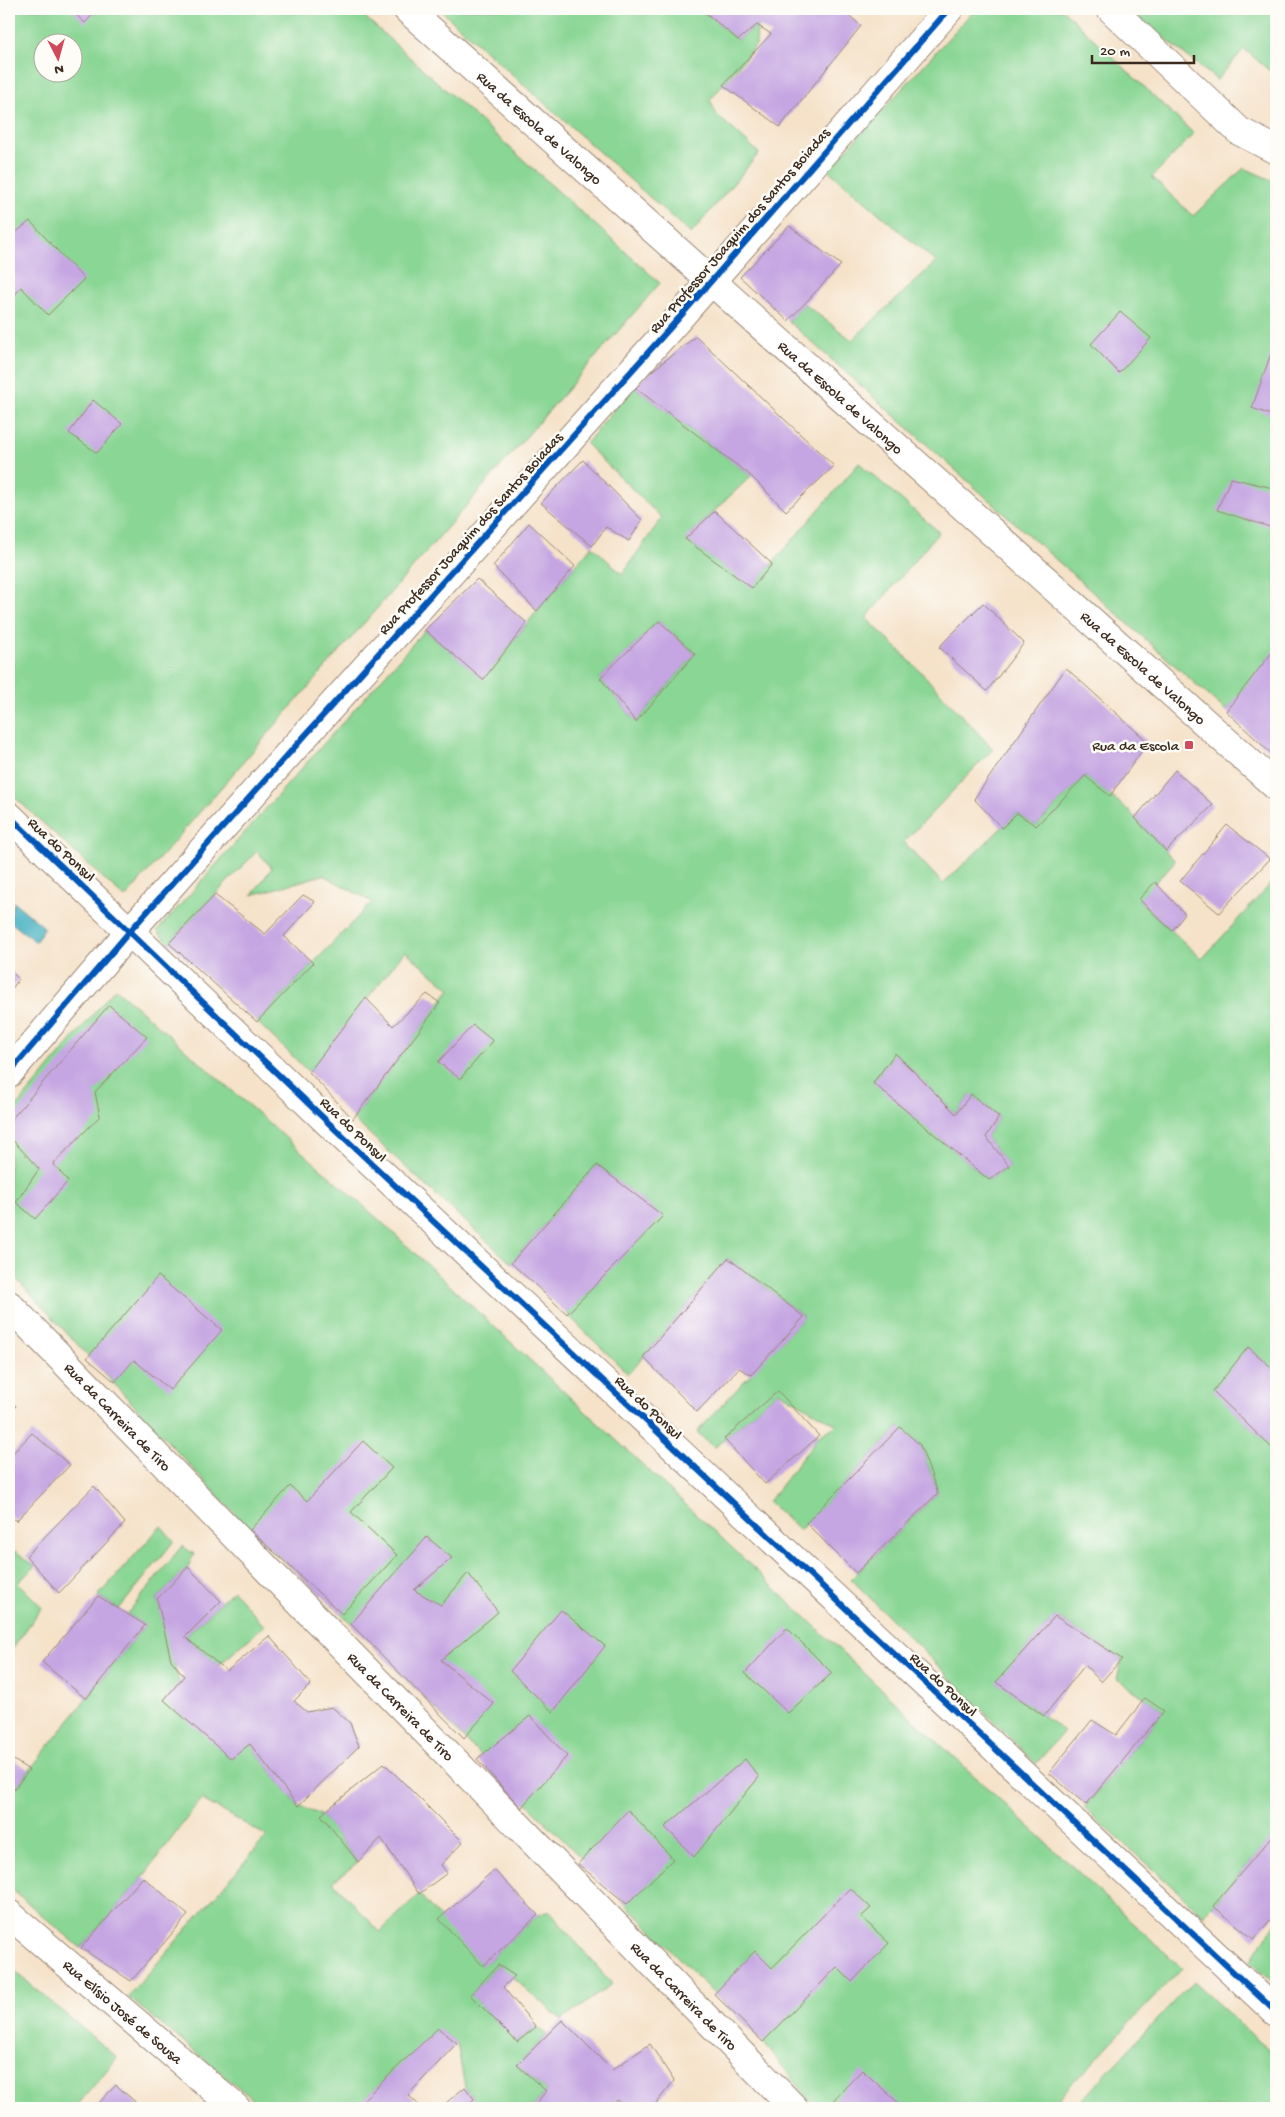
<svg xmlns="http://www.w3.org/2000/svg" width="1285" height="2117" viewBox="0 0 1285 2117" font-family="'Gochi Hand',sans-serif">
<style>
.green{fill:#8ad694;stroke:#628059;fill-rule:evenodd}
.water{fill:#43b0c1;stroke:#3f6d70}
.building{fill:#c5a6e2}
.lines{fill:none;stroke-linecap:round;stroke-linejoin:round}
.minor-casing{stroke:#988674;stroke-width:30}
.minor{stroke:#fff;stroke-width:28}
.cycleway-casing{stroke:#fdfcf7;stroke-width:9}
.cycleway{stroke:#0057b8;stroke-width:6}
.poi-dot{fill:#d1495b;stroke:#fdfcf7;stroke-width:2}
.labels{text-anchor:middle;stroke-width:5;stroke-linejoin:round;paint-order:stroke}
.street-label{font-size:15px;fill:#3b2a1e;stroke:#fdfcf7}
.poi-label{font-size:15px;fill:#3b2a1e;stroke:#fdfcf7;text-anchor:end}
</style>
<rect width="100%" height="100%" fill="#fdfcf7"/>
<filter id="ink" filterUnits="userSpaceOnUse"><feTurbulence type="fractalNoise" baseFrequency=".02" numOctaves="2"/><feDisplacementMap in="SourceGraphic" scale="10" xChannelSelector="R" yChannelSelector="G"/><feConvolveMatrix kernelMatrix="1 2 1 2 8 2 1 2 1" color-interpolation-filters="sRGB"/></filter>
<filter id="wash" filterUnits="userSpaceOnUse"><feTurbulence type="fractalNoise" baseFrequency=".0096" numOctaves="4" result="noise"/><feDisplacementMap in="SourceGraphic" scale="20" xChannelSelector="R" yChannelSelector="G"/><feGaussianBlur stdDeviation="1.12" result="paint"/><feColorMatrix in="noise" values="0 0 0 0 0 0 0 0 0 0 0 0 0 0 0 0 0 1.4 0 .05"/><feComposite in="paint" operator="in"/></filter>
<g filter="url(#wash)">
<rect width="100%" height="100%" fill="#f5e2c9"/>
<g class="green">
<path d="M9,9H356L660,283L125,898L9,792ZM42,42H72V72H42Z"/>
<path d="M439,9H701L738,40L757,25L756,45L710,100L717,115L759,153L691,234Z"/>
<path d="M975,9H1062L1194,134L1152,177L1193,216L1244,168L1276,182V649L1226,711L788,321L804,304L852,340L936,262L828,170Z"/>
<path d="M1128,9H1276V76L1244,49L1217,80Z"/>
<path d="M633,386L751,476L685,539L752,587L859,463L939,532L866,618L916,667L993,749L904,842L943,884L1017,813L1036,826L1085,776L1126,808L1175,861L1139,900L1202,959L1276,878V1371L1248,1347L1214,1391L1276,1452V1833L1204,1915L1084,1808L1164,1711L1117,1679L1122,1659L1055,1616L997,1682L1064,1731L1036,1764L851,1579L938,1493L920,1445L899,1427L800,1530L768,1502L819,1436L837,1425L778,1391L714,1448L697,1432L804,1317L728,1258L628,1374L567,1314L662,1216L597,1165L511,1263L353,1119L450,989L405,951L309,1072L257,1022L372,902L323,875L252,895L272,868L257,851L169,943L157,931L425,630L483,679L537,611L592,546L622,574L662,518L586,444ZM659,621L695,654L636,722L600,678ZM895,1053L956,1114L971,1094L999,1117L986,1137L1009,1166L989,1180L873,1082Z"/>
<path d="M115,988L376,1217L728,1544L917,1723L1182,1968L1049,2108H816L763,2042L714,1994L342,1614L250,1530L9,1271V1116Z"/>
<path d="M161,1526L174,1541L119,1609L98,1596Z"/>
<path d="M182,1546L194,1554L188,1567L157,1599L179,1683L250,1744L298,1806L321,1815L358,1862L333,1882L380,1932L419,1894L483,1966L538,1915L549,1911L612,1984L562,2020L498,1965L470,1995L517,2042L536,2027L547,2035L517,2065L546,2091L533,2108H465L474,2099L465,2087L457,2043L438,2029L355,2108H264L128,1997L267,1836L201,1799L143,1877L81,1948L9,1887V1796L145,1625L127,1614Z"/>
<path d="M15,1551L35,1566L18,1583L42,1607L9,1654V1558Z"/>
<path d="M233,1590L264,1626L219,1665L185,1637Z"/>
<path d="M1276,1923V1985L1250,1961Z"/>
<path d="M9,1966L117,2058L75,2108H9Z"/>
<path d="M1193,1981L1276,2057V2108H1074Z"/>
</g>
<path class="water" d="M14,902L44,927L36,942L9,921Z"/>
<g id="blocks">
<g class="building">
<path d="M70,9H98L85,23Z"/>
<path d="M701,9H842L861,26L780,127L723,85L771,34L757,25L738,40Z"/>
<path d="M30,221L84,279L48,315L21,287L11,300L9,297V261L11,259L9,256V238Z"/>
<path d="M789,226L841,265L788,321L740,277Z"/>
<path d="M1120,312L1151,338L1119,373L1091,344Z"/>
<path d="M696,336L834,466L786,511L751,476L633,386Z"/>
<path d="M1276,339V417L1252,408Z"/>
<path d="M93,400L122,424L97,453L69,433Z"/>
<path d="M583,460L642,520L629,541L606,527L592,546L541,503Z"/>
<path d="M1231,478L1273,488L1276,479V529L1217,510Z"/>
<path d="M715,511L772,564L752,588L685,539Z"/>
<path d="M529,523L575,566L537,611L493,566Z"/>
<path d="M477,579L527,623L483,680L425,630Z"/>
<path d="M983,603L1024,643L987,691L939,647Z"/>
<path d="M659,621L695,654L636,722L600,678Z"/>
<path d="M1276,647V758L1226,711Z"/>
<path d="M1066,668L1148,742L1110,796L1085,776L1036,826L1017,813L1002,828L974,799Z"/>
<path d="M1175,770L1213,805L1166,851L1135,818Z"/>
<path d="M1227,825L1270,859L1219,913L1180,881Z"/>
<path d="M1155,882L1185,914L1172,931L1139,899Z"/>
<path d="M215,895L265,934L303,895L315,902L284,936L313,963L257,1022L169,943Z"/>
<path d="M9,969L19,979L9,993Z"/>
<path d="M427,994L440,1003L353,1119L309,1072L366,998L393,1026Z"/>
<path d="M109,1005L147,1037L95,1092L100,1116L53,1164L68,1181L35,1219L16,1202L39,1169L9,1136V1122Z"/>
<path d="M473,1025L493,1041L460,1079L438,1062Z"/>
<path d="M895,1053L956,1114L971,1094L999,1117L986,1137L1009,1166L989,1180L873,1083Z"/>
<path d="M597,1165L663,1216L567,1314L511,1263Z"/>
<path d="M728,1258L804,1317L751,1375L739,1368L697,1412L643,1357Z"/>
<path d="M158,1276L222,1330L170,1390L134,1360L115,1382L87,1358Z"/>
<path d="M1248,1347L1276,1371V1452L1213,1391Z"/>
<path d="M778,1391L819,1436L765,1484L724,1439Z"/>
<path d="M9,1401L16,1406L9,1414Z"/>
<path d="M900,1427L920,1445L938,1493L856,1573L806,1523Z"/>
<path d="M32,1433L70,1465L16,1521L9,1515V1457Z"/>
<path d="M363,1441L392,1468L351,1512L397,1555L342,1614L250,1530L290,1486L307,1501Z"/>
<path d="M94,1486L125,1523L59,1593L26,1556Z"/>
<path d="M427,1537L452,1558L414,1590L441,1605L468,1573L498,1612L441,1660L494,1704L464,1738L351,1624Z"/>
<path d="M188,1567L221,1601L185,1637L227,1671L269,1636L311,1684L294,1701L307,1712L332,1707L350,1723L359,1746L298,1806L250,1744L231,1759L164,1700L184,1676L171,1660L157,1599Z"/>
<path d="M98,1596L145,1625L86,1699L42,1662Z"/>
<path d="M561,1610L605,1646L553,1712L510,1671Z"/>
<path d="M1055,1616L1122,1659L1101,1682L1085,1665L1044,1716L996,1682Z"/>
<path d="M787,1628L832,1673L788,1713L745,1673Z"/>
<path d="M1145,1698L1164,1711L1086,1805L1049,1773L1092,1720L1116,1735Z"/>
<path d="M530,1716L567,1756L521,1808L477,1759Z"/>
<path d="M9,1757L29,1770L9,1796Z"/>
<path d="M745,1759L759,1777L694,1857L665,1827Z"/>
<path d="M384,1763L463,1842L441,1865L447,1873L419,1894L381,1838L358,1862L321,1815Z"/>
<path d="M628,1810L673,1859L627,1904L578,1864Z"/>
<path d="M1276,1832V1913L1254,1939L1213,1906Z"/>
<path d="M494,1870L538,1915L483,1966L439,1919Z"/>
<path d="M143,1877L188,1915L131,1981L81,1948Z"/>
<path d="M850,1888L871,1908L861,1917L889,1943L852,1982L837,1967L763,2042L714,1994L755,1951L772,1968Z"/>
<path d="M498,1965L515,1976L503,1987L536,2027L517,2042L470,1995Z"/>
<path d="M562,2020L612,2070L650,2044L674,2081L652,2108H631L617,2100L611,2108H533L546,2091L517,2065Z"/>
<path d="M438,2028L457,2043L408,2095L422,2108H355Z"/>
<path d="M862,2070L904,2108H826Z"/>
<path d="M116,2085L142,2108H94Z"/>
<path d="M465,2087L474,2099L465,2108H440Z"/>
<path d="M711,2103L715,2108H706Z"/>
</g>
</g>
</g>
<g filter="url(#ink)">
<use href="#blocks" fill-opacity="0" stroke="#988674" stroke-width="1"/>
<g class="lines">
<defs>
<g id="minor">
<path id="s1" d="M407,9L1276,786"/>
<path d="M1111,9L1239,131L1276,150"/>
<path d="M9,816L337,1131L1276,2012"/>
<path d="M9,1073L130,931L678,319L949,9"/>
<path id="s2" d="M9,1305L794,2108"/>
<path id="s3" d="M9,1914L236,2108"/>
</g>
</defs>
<use href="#minor" class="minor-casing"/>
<use href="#minor" class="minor"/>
<defs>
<g id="cycleway">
<path d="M9,816L337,1131L1276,2012"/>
<path d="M9,1073L130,931L678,319L949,9"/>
</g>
</defs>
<use href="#cycleway" class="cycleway-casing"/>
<use href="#cycleway" class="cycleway"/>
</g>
</g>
<rect class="poi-dot" x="1184" y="740" width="10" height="10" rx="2.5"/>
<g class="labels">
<g class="street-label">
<text dy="5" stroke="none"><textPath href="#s1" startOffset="178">Rua da Escola de Valongo</textPath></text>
<text transform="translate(739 230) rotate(-49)" y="5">Rua Professor Joaquim dos Santos Boiadas</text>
<text dy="5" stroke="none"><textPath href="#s1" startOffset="582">Rua da Escola de Valongo</textPath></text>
<text transform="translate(470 533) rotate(-48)" y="5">Rua Professor Joaquim dos Santos Boiadas</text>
<text dy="5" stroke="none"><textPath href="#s1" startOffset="988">Rua da Escola de Valongo</textPath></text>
<text transform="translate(62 849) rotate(43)" y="5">Rua do Ponsul</text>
<text transform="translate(354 1129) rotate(44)" y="5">Rua do Ponsul</text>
<text transform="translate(649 1407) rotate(43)" y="5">Rua do Ponsul</text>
<text dy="5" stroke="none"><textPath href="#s2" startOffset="156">Rua da Carreira de Tiro</textPath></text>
<text transform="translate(944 1684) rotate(43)" y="5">Rua do Ponsul</text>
<text dy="5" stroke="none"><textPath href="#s2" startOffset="561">Rua da Carreira de Tiro</textPath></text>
<text dy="5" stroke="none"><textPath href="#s2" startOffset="966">Rua da Carreira de Tiro</textPath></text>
<text dy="5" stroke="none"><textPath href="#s3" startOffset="150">Rua Elísio José de Sousa</textPath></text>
</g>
<g class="poi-label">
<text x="1179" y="750">Rua da Escola</text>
</g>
</g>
<rect width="1285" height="2117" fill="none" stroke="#fdfcf7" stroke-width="30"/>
<g transform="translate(58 58) rotate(174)"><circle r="24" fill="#fdfcf7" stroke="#afa8a0"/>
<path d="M0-4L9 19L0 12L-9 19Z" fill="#d1495b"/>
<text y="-8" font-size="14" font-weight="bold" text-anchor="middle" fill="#3b2a1e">N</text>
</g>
<path d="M1092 55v8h102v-8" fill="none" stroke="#3b2a1e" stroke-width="2.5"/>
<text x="1100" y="55" font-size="15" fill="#3b2a1e" stroke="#fdfcf7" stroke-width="4" paint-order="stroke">20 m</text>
</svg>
